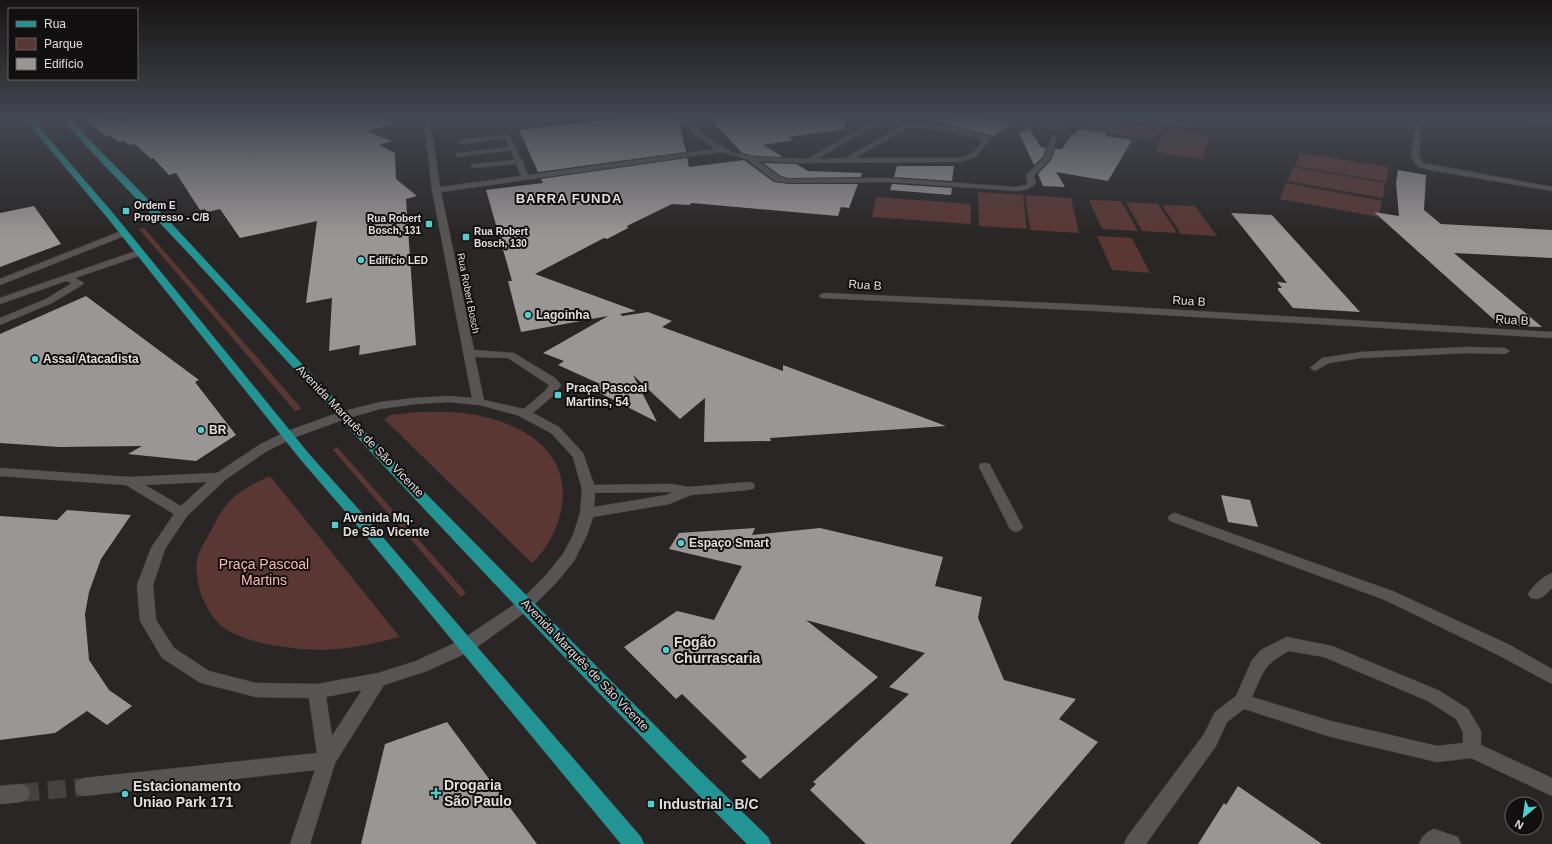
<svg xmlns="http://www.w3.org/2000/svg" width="1552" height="844" viewBox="0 0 1552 844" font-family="Helvetica,sans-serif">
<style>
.green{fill:#5a3733}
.building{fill:#9b9696}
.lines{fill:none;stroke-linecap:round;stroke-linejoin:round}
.minor-tunnel{stroke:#444241;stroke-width:18;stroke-dasharray:18 9;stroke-linecap:butt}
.minor-casing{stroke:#434140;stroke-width:1}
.major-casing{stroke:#434140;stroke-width:1}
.minor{fill:#585454;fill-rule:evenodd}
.major{fill:#239494;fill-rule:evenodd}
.poi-dot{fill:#52cdcc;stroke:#110f0f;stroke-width:1.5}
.labels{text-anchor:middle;stroke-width:4;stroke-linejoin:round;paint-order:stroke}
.far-poi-label{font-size:10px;font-weight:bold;fill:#e0dedd;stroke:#110f0f;text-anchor:start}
.far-street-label{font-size:10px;fill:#e0dedd;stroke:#110f0f}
.street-label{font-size:12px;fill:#e0dedd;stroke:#110f0f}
.poi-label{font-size:12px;font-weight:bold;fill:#e0dedd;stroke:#110f0f;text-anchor:start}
.far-district-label{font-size:13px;font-weight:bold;letter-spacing:1px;fill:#e0dedd;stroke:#110f0f}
.near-park-label{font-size:14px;fill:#fdb8af;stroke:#110f0f}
.near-poi-label{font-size:14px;font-weight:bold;fill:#e0dedd;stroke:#110f0f;text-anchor:start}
</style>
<rect width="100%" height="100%" fill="#292625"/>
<g class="green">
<path d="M1032,118H1076L1066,132L1025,126Z"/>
<path d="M1088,118H1097L1161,129L1152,140L1078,128Z"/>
<path d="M1165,130L1209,136L1203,159L1156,152Z"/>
<path d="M1300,153L1388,167L1387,182L1295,166Z"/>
<path d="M1293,167L1385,183L1383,198L1288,181Z"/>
<path d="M1286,183L1382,201L1379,217L1280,199Z"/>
<path d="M978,192L1023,195L1027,229L979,226Z"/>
<path d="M1025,195L1071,198L1079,233L1030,230Z"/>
<path d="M876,197L971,204V224L872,217Z"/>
<path d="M1089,200L1121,201L1138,231L1102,229Z"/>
<path d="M1126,202L1158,204L1177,233L1142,231Z"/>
<path d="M1162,205L1195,206L1217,236L1181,234Z"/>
<path d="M144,228L301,408V409L295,411L139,229Z"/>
<path d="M1097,236L1132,238L1150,273L1112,270Z"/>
<path d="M418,412C435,412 452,411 469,414C518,421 570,448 562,505C559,526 548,549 532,563L384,419L391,415Z"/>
<path d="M337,447L466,593L461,597L333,450Z"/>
<path d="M270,476L400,637C379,642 359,647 337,649C308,652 247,646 223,627C205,613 192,579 198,556C201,547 207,538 212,529C217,518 224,506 234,497C245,488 257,482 270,476Z"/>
</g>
<g class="building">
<path d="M81,118H107L123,123L127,118H390L391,125L367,131L392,141L379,145L395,153L396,179L417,196L406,199L416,345L359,355L360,345L329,351L332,298L306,303L317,221L240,238L220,209L207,212L205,209L200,210L176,173L169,175L153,158L151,159L135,144L130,145L123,141L119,142L109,135L105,136L94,126Z"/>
<path d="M620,118H678L686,152L538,172L519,130Z"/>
<path d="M710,118H845L846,129L789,137L793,140L763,145L783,157L756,156L742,153Z"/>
<path d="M945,118H986L1012,123L994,136L945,124Z"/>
<path d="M1029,128L1041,147L1046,148L1043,157L1034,165L1019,133Z"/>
<path d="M1079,129L1107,133L1105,136L1132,140L1108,181L1056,172L1065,187L1043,186L1038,174L1051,160L1055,149H1062L1072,134L1074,135Z"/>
<path d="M687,158L689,167L744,160L774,182L788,184H858L849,208L841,207L838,216L692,203L689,205L672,204L627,226L628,228L607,239L604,238L535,274L636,311L620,314L622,316L648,312L672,321L662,327L783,371V365L946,426L770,438L771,441L704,442L705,398L680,419L633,375L657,422L592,389L600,384L558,365L564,361L543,353L608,316L521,332L508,281H512L486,190L543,183L541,179Z"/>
<path d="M763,163L796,164L808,171L862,173L861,177L788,178L781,176Z"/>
<path d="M897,166H954L952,181L894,177Z"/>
<path d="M1398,170L1426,175L1424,210L1441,224L1552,230V258L1454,253L1542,327L1500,325L1374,212L1399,216L1396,183Z"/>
<path d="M892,184L952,188L951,195L890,190Z"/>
<path d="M34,206L61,244L0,267V213Z"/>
<path d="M1231,213L1272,215L1360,312L1293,308L1278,290V288H1282L1277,282L1287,283Z"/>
<path d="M86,296L199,380L195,382L236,435L196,461L128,454L142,446L59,447L0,443V334Z"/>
<path d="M1221,495L1250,500L1258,527L1228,522Z"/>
<path d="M67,510L131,515L101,559L89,592L85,614L89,660L109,690L132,706L107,725L87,711L55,733L0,740V516L57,520Z"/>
<path d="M755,528L752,535L820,528L943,557L935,586L982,597L978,618L1004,680L1076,699L1059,719L1098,742L1010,844H866L810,790L816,784L813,782L909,694L889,687L925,653L806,620L878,677L760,779L741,761L747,757L682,694L676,699L624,647L677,611L714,620L742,566L669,549L679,533Z"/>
<path d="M447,722L537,844H361L385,744Z"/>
<path d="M1238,786L1322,844H1198L1224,803L1226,805Z"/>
</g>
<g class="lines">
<path class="minor-tunnel" d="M21,793L84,787"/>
<defs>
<g id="minor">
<path d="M424,118H430L440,187L521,176L516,164L474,168L470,166L474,164L514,160L511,150L458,157L455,155L458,153L509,147L507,141L510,139L512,140L521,159L524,161L523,162L528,175L715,149L696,135L680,118H687L706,137L731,152L756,157L802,159H807L879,118H887L817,159L845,158L903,126C907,125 911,123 915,123C930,123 981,130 991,139L975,157L959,162L802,163L758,161L780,177L788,179L889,178L1016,187L1026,185L1028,183L1026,175L1044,158L1052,136L1057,137L1050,159L1034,176L1036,183C1030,190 1024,190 1016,191L889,182L788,183L775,181L746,159L721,152L441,192L474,350L514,353L555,378L561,385L555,394L533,413L559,427L583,453L594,485L672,484L689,487L748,482L753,483L755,486L753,489L748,490L691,495L669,504L593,517L587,535L574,561L556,583L531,608L473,650L427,671L384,685L335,763L310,844H290L315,770L84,796L77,793L75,787L77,781L84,778L317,753L309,698L256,697L205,684L199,682L162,658L140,621L137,585L151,548L174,514L126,485L0,476V468L129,477L217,473L259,445L285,432L340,412L380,402L415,398L448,396L472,398L432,190ZM913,127L952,132L984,140C977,149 971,156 959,158H855L907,128ZM475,357L508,358L549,385L546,390L524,409L484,400ZM448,402L479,405L517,415L551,433L573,457L582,489L580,513L573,535L563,554L546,575L521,600L461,640L416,661L378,673L317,684L256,683L209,671L174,648L156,620L153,585L165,549L187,516L225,480L267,451L293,438L348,418L380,409L415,404ZM207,482L181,506L145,485ZM672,492L667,495L594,507L595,493ZM362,690L332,736L326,697Z"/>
<path d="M1143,118H1157L1187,125L1184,127Z"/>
<path d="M1416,118H1422L1419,157L1424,163L1552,187V191L1430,170L1418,167L1411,157Z"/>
<path d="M1510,118H1526L1552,122V126Z"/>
<path d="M508,135L510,136V138L460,144L457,142L460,140Z"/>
<path d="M124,230L128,233L127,235L0,285V279Z"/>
<path d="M139,250L142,251L143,253L142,255L75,278L84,283L82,285L52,303L0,325V318L46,299L72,283L66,281L0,304V298Z"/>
<path d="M824,293L1096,305L1552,332V338L1096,311L821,298L819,296L821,294Z"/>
<path d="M1467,347L1505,348L1510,351L1505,354L1467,353L1361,358L1329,363L1315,371L1310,368L1322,358L1361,352Z"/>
<path d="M985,463L990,464L991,467L1023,527L1021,530L1016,532L1011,530L1009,527L979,467L980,464Z"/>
<path d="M1175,513L1395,592L1510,645L1552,669V684L1498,655L1385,600L1170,521L1168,518L1170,515Z"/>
<path d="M1552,573V588C1545,595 1541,601 1531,598L1528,594C1533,586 1543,576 1552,573Z"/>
<path d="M1287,637L1332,646L1440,691L1468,709L1481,731V745L1552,778V796L1471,758L1437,762L1331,737L1244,709L1227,722L1216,746L1146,844H1124L1127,837L1204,734L1215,712L1236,696L1252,660L1261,650ZM1289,651L1324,657L1428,701L1456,719L1463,732V743L1437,746L1331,721L1252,697C1264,671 1263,665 1289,651Z"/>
<path d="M21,784L28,787L30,793L28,799L21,802L0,804V786Z"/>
<path d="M1434,829L1458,837L1461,844H1419C1422,836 1426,832 1434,829Z"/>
</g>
<g id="major">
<path d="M24,118H31L112,212L309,454L361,512L641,837L644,844H621L351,518L301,460L106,216Z"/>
<path d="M61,118H68L170,222L364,431L695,766L768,837L771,844H747C557,653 373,456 192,257C149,210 103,166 61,118Z"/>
</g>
</defs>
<use href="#minor" class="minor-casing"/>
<use href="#major" class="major-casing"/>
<use href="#minor" class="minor"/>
<use href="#major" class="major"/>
</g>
<linearGradient id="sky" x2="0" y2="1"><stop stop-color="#171514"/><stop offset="0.5" stop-color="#434751"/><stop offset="1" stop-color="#434751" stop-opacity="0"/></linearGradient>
<rect width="1552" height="236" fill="url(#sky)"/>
<g class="poi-dot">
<rect x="122" y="207" width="8" height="8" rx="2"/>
<rect x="425" y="220" width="8" height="8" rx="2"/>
<rect x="462" y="233" width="8" height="8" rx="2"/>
<circle cx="361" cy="260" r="4"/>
<circle cx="528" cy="315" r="4"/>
<circle cx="35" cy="359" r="4"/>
<rect x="554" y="391" width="8" height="8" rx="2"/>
<circle cx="201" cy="430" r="4"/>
<rect x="331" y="521" width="8" height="8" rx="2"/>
<circle cx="681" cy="543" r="4"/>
<circle cx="666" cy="650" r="4"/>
<path d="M434 787h4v4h4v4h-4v4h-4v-4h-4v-4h4z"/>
<circle cx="125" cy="794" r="4"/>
<rect x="647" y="800" width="8" height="8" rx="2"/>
</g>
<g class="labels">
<g class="far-poi-label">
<text x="134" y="209">Ordem E<tspan x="134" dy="12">Progresso - C/B</tspan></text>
<text x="421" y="222" text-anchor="end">Rua Robert<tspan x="421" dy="12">Bosch, 131</tspan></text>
<text x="474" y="235">Rua Robert<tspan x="474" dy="12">Bosch, 130</tspan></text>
<text x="369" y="264">Edifício LED</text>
</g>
<g class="far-street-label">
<text transform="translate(469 293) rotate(79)" y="4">Rua Robert Bosch</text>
</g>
<g class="street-label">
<text transform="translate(865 285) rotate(3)" y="4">Rua B</text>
<text transform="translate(1189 301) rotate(3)" y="4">Rua B</text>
<text transform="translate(1512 320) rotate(3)" y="4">Rua B</text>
<text transform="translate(360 431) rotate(46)" y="4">Avenida Marquês de São Vicente</text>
<text transform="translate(585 665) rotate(46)" y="4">Avenida Marquês de São Vicente</text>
</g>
<g class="poi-label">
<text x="536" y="319">Lagoinha</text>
<text x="43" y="363">Assaí Atacadista</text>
<text x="566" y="392">Praça Pascoal<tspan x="566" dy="14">Martins, 54</tspan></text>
<text x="209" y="434">BR</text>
<text x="343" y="522">Avenida Mq.<tspan x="343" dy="14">De São Vicente</tspan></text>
<text x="689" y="547">Espaço Smart</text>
</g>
<g class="far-district-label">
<text x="569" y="203">BARRA FUNDA</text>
</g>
<g class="near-park-label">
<text x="264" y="569">Praça Pascoal<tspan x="264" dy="16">Martins</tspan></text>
</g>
<g class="near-poi-label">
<text x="674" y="647">Fogão<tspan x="674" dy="16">Churrascaria</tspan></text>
<text x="444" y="790">Drogaria<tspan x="444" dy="16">São Paulo</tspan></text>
<text x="133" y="791">Estacionamento<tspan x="133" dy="16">Uniao Park 171</tspan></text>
<text x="659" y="809">Industrial - B/C</text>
</g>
</g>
<rect x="8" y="8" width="130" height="72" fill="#110f0f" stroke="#646261"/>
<rect x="16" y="21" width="20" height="6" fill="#239494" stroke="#646261"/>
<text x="44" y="28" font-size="12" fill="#e0dedd">Rua</text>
<rect x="16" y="38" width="20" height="12" fill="#5a3733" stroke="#646261"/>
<text x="44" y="48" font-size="12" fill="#e0dedd">Parque</text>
<rect x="16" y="58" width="20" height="12" fill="#9b9696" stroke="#646261"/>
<text x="44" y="68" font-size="12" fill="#e0dedd">Edifício</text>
<g transform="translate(1524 816) rotate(209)"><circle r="19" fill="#110f0f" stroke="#646261"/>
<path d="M0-3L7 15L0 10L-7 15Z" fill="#52cdcc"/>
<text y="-6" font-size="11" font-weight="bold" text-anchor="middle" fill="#e0dedd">N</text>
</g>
</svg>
